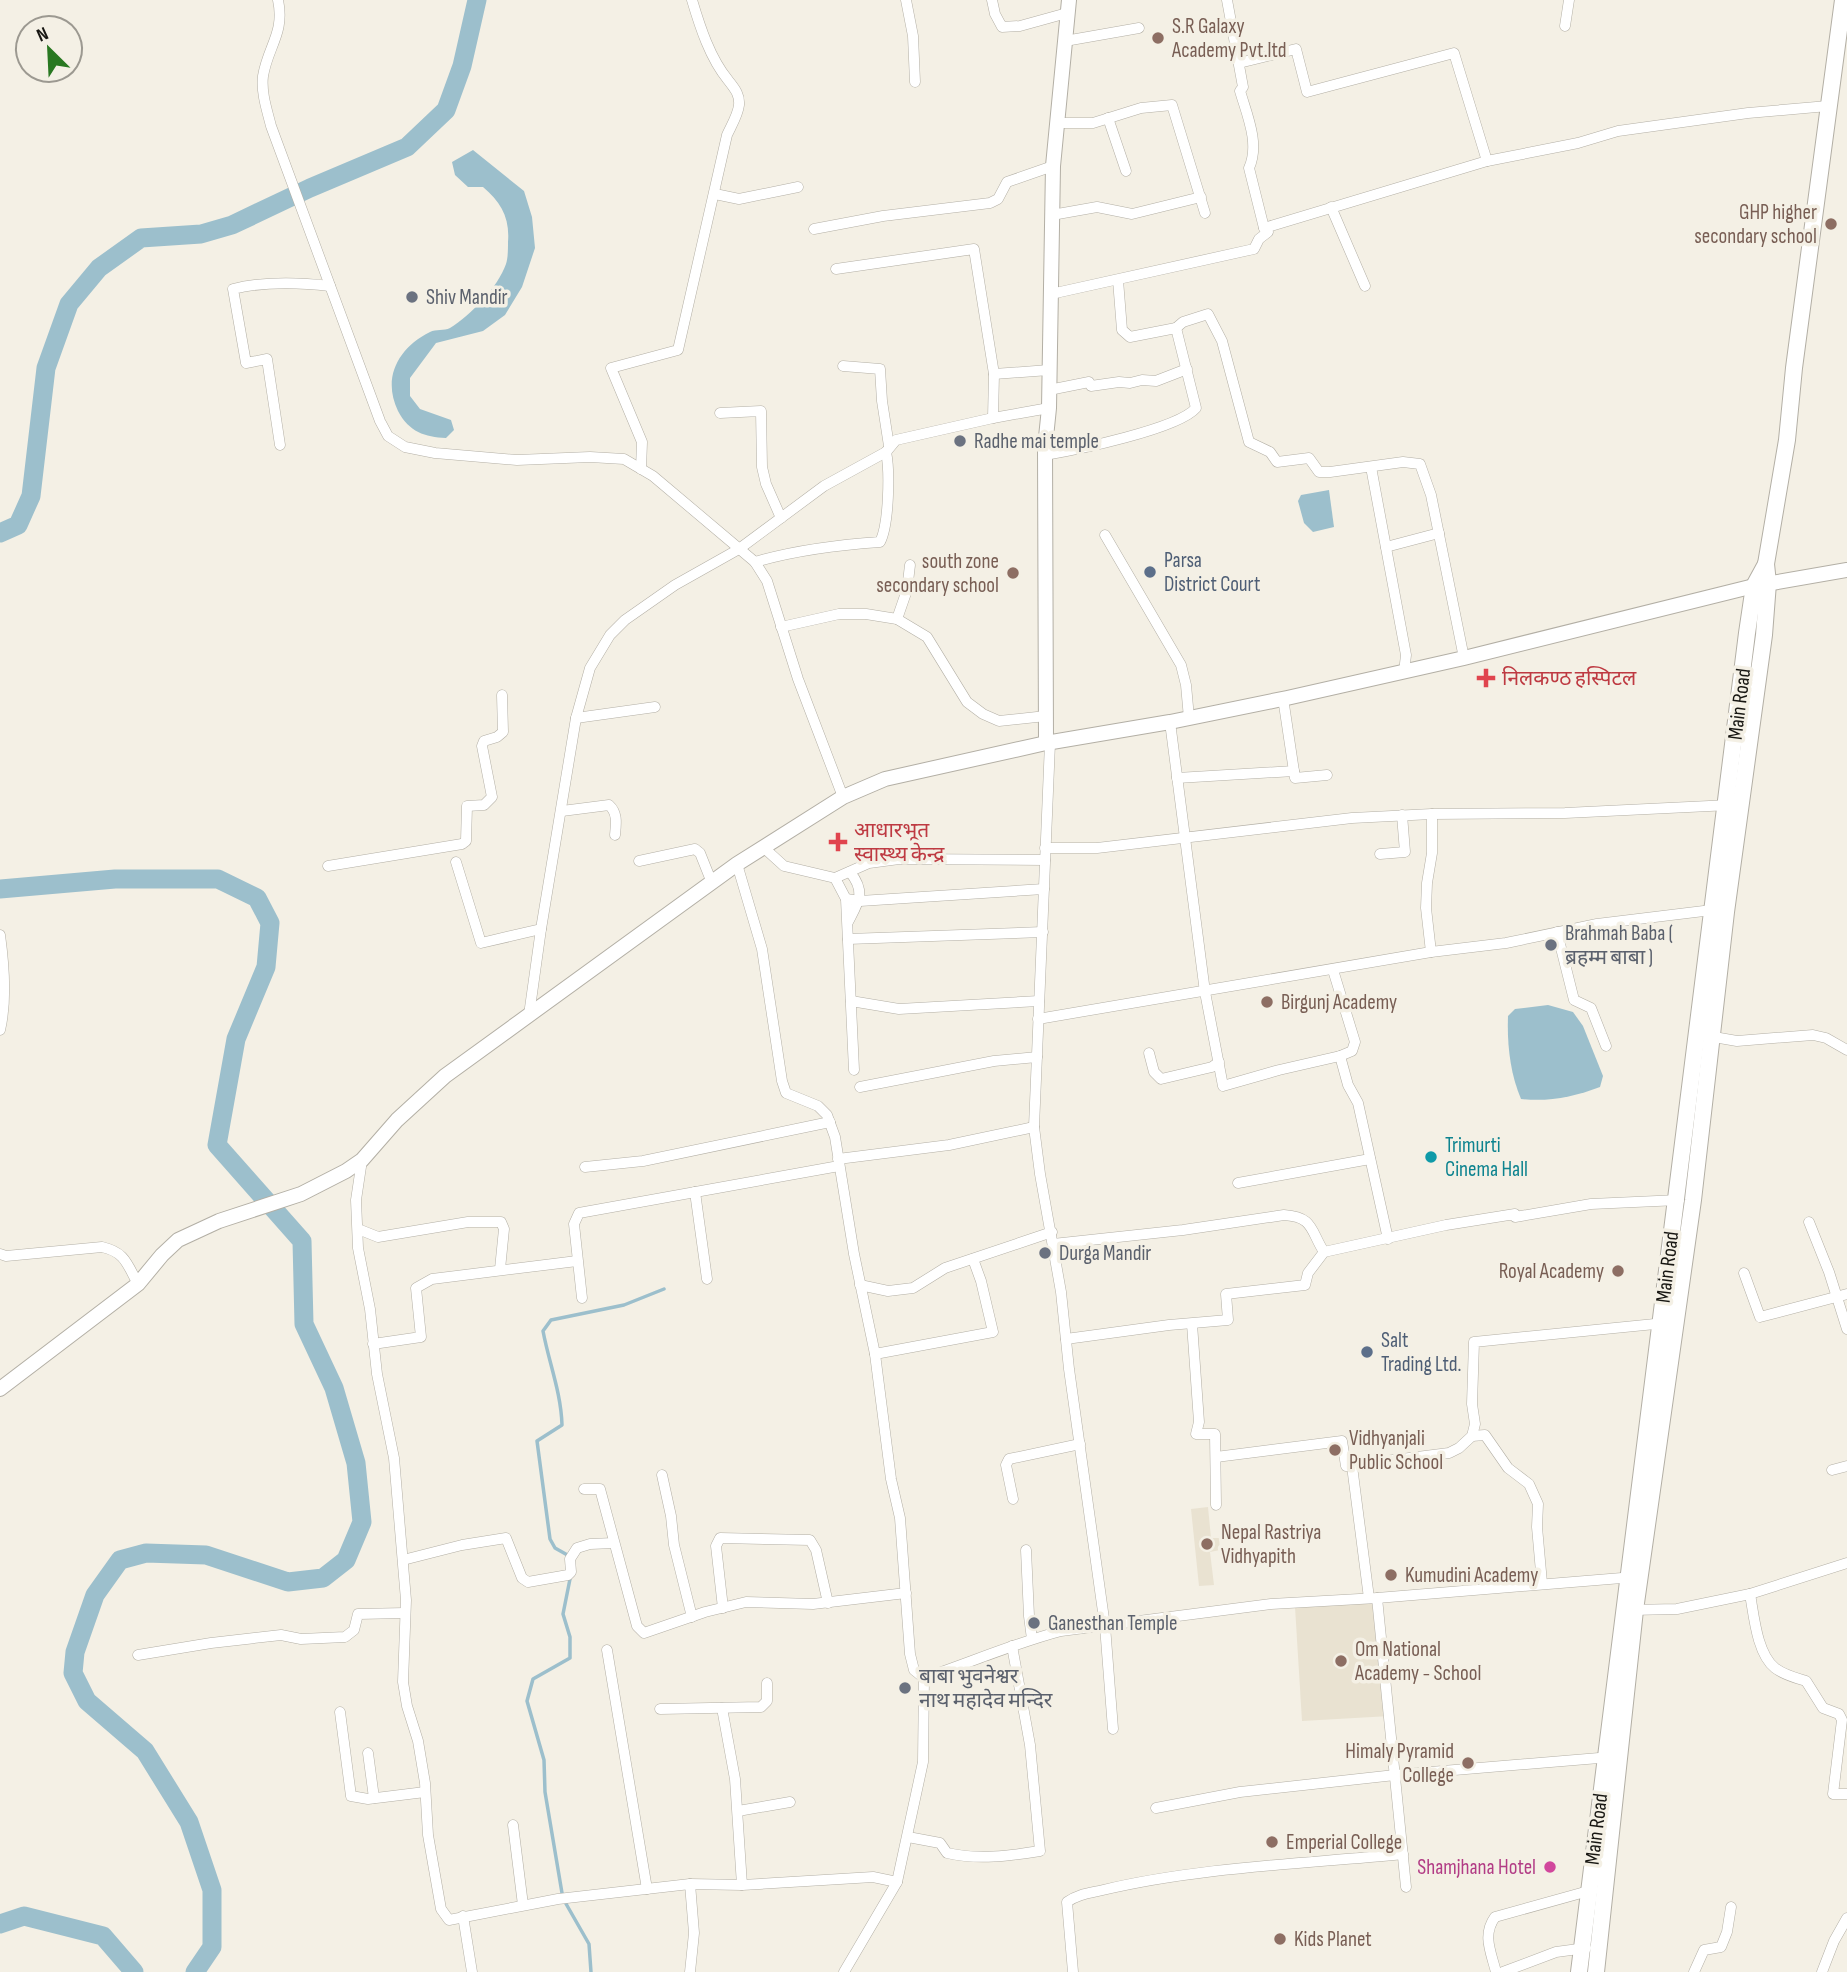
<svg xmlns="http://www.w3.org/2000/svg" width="1847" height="1972" viewBox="0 0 1847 1972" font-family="'Sofia Sans Condensed','Noto Sans Devanagari',sans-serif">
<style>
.built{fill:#e9e2d1}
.water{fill:#9cbfcc}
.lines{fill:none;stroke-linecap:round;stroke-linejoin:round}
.stream{stroke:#9cbfcc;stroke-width:3.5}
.river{stroke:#9cbfcc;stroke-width:19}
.street-casing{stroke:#b3afa5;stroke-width:11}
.secondary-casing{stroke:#b3afa5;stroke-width:16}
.primary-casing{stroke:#b3afa5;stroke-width:18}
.street{stroke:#fff;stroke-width:10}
.secondary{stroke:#fff;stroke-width:14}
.primary{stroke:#fff;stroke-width:16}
.education-dot{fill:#8d6e63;stroke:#f4f0e5;stroke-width:2.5}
.worship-dot{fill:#6b7280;stroke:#f4f0e5;stroke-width:2.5}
.service-dot{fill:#5c6f8a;stroke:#f4f0e5;stroke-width:2.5}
.health-dot{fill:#e0444e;stroke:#f4f0e5;stroke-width:2.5}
.culture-dot{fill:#0f9aa8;stroke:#f4f0e5;stroke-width:2.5}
.hotel-dot{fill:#d1479c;stroke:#f4f0e5;stroke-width:2.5}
.labels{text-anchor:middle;stroke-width:7;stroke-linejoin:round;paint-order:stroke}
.education-label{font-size:21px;fill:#785e54;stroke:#f4f0e5;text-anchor:start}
.worship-label{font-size:21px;fill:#5b616d;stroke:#f4f0e5;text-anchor:start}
.service-label{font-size:21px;fill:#4e5e75;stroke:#f4f0e5;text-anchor:start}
.health-label{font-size:21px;fill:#be3a42;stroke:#f4f0e5;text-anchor:start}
.street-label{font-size:21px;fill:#171612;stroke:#f4f0e5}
.culture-label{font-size:21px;fill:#0d838f;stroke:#f4f0e5;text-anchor:start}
.hotel-label{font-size:21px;fill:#b23c85;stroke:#f4f0e5;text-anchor:end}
</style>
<rect width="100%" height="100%" fill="#f4f0e5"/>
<g class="built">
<path d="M1208,1507L1211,1538H1219L1220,1550L1210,1552L1214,1585L1199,1586L1191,1509Z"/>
<path d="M1378,1602L1390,1716L1302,1721L1295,1607Z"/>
</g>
<g class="water">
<path d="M473,150L524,191L532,217L535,248L522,287L505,315L483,331L436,343L410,378V396L420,409L451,420L454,430L446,438C425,437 409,432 398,411C382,378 398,348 430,332C436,329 444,331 450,328C471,315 498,287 506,264C508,258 508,249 508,242C510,218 501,202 483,187H468L455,175L452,162Z"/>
<path d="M1329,490L1334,527L1313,532L1304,523L1298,501L1301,495Z"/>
<path d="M1548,1005L1573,1012L1583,1026L1603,1076L1600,1087C1574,1097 1548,1102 1521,1099C1510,1073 1507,1044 1508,1016L1515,1009Z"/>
</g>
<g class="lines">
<g class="stream">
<path d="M571,1557L555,1548L550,1539L537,1441L562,1425C561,1392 549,1363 543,1331L551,1320L624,1305L664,1289"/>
<path d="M562,1893L545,1792L544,1760L527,1701L533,1679L570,1658V1637L563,1614L571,1574"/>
<path d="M565,1902L589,1944L591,1972"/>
</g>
<g class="river">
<path d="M0,533L18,525L31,496L46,368L69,304L99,268L141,238L201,234L232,225L310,188L407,147L446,110L462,66L477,0"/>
<path d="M0,889L115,879H218L257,898L270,923L266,967L236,1039L217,1145L302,1241L304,1324L334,1388L356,1463L362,1522L346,1560L323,1578L288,1582L206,1555L146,1553L120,1560L95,1595L75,1652L73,1673L87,1701L145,1751L189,1822L212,1890V1947L195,1972"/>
<path d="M0,1924L24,1916L103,1936L134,1972"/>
</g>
<defs>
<g id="street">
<path d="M278,0C285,33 268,46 263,76C261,93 267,110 271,126L380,421L388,436L405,447L435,453L517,460L590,457L624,459L653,476L755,562L767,581L798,679L843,797"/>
<path d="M906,0L913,36L915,82"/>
<path d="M992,0L995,14L1002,27L1020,26L1067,13"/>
<path d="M1227,0L1243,87L1240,91C1247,115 1260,144 1249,168L1264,228"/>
<path d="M1565,26L1569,0"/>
<path d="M1065,41L1139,28"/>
<path d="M1239,63L1296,49L1307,92L1454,53L1487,161"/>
<path d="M1108,118L1126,171"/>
<path d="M1057,123H1093L1141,108L1172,105L1205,213"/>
<path d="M715,194L739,199L798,187"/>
<path d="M1331,207L1365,286"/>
<path d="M1052,215L1097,207L1132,214L1201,197"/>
<path d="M814,229L883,216L990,203L998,199L1007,182L1053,166"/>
<path d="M836,269L974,249L994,374L993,418"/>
<path d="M1051,294L1254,249L1259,239L1268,232L1264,228L1487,161L1578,143L1618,131L1748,113L1828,106"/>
<path d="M1176,328L1183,322L1208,314L1222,341L1249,442L1270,452L1277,462L1309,458L1319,472H1330L1403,462L1420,464L1431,495L1464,658"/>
<path d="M843,366L880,369L882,401L889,446"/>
<path d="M994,374L1049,370"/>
<path d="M1049,390L1089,382L1091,386L1119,382L1130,383L1142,380L1156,381L1187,369"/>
<path d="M720,413L761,411L762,467L766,484L781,518"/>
<path d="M280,445L267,359L246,363L233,289C265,281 297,282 330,286"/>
<path d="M1045,455C1076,450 1178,429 1196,408L1176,328L1130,337L1122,330L1118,280"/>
<path d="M1371,467L1406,655L1404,672"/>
<path d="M641,469L642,442L611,368L678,350L727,135C731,126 738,115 739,105C740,94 734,88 728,80C710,58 700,27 692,0"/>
<path d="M1105,535L1181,665L1186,685L1189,718"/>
<path d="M1386,547L1439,533"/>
<path d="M755,562C796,550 836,545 880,542C889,525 890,471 886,452"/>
<path d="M897,619L907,590L910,565"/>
<path d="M781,627L839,614H866L897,619L927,637L967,702L983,714L999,721L1046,716"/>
<path d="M1283,698L1295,778L1327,775"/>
<path d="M576,718L655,707"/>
<path d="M1170,722L1205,992L1223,1086L1279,1070L1340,1056L1352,1051L1355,1042L1333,970"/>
<path d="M1050,743L1034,1127L1040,1174L1061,1292L1069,1369L1105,1626L1113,1729"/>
<path d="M1177,778L1294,771"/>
<path d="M562,811L609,805C618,813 616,824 615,835"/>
<path d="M763,847L784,866L835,878L869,863L899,859L1045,860"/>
<path d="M1045,848H1097L1352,818L1432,814L1565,813L1730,805"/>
<path d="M1380,854L1405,852L1402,815"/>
<path d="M639,861L695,849L700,853L712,883"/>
<path d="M456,862L481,943L541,929"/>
<path d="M737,864L762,949L782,1081L786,1093L818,1106L827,1115L835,1137L854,1254L875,1354L891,1479L900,1518L910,1654L914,1670L924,1678L923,1762L897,1882L844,1972"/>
<path d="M328,866L462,844L466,841L467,806L484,805L492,797L482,746L484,741L497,737L503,732L502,695"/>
<path d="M835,878L846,899L854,1070"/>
<path d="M846,899L860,901L1044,889"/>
<path d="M848,922C859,901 866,892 850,872"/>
<path d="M1557,932L1574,1000L1591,1008L1606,1046"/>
<path d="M0,935C4,964 7,1001 0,1030"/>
<path d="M848,939L1043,932"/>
<path d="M1431,952L1426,908L1427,883L1432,853V814"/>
<path d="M851,1001L899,1009L1039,1001"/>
<path d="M529,1015L541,929L576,718L590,668L610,635L625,620L675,585L739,549L824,486L886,452L896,440L993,418L1049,408"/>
<path d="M1038,1019L1431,952L1506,943L1597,924L1712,910"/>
<path d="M1708,1036L1737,1041L1813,1035L1826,1038L1847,1050"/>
<path d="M1149,1053L1154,1072L1161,1079L1212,1067L1219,1062"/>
<path d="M1340,1056L1348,1085L1358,1103L1388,1239"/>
<path d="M860,1087L994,1061L1037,1057"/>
<path d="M838,1159L949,1145L1034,1127"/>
<path d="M362,1160L356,1200L358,1248L370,1309L377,1374L394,1458L406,1600L403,1682L407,1706L418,1741L425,1783L428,1835L441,1909L449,1920L558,1899L690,1884L742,1885L873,1877L897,1882"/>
<path d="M585,1167L643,1161L830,1122"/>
<path d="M1238,1183L1370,1159"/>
<path d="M695,1192L707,1279"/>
<path d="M1809,1222L1829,1272L1847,1329"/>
<path d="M358,1229L378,1237L468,1222H501L504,1229L500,1269"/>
<path d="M1053,1244L1183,1230L1284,1215C1314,1217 1310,1230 1324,1252"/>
<path d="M0,1254L6,1256L102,1247C125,1252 127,1264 138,1284"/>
<path d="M1744,1273L1760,1317L1847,1294"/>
<path d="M860,1285L888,1291L913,1288L945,1268L1052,1232"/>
<path d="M582,1298L574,1224L579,1213L839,1166"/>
<path d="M1192,1324L1199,1422L1196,1434H1215L1216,1505"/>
<path d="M1066,1339L1169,1325L1228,1320L1226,1294L1305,1285L1308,1273L1324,1252L1446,1225L1515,1214V1217L1591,1204L1679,1200"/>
<path d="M373,1344L421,1337L416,1288L432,1279L577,1261"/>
<path d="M875,1354L993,1332L981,1281L973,1259"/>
<path d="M1472,1436L1485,1435L1508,1468L1529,1484L1538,1504L1537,1527L1542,1583"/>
<path d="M1216,1457L1342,1441L1346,1466L1449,1453L1459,1448L1472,1436L1475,1424L1472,1404L1474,1342L1665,1323"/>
<path d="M1352,1466L1369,1598"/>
<path d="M1832,1470L1847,1466"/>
<path d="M662,1475L671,1516L674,1545L692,1617"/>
<path d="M584,1489H600L637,1626L644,1633L705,1612L746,1602L813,1604L906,1593"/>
<path d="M1013,1499L1006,1465L1009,1459L1080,1444"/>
<path d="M1026,1550L1029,1616L1032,1639"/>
<path d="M403,1560L462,1545L506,1538L522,1578L528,1582L568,1575L571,1572L570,1559L577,1548L590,1544L614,1543"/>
<path d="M1750,1594C1754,1616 1757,1654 1775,1668C1784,1675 1796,1678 1806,1681L1823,1708L1839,1714L1842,1720L1833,1794H1847"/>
<path d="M1377,1598L1406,1887"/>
<path d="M723,1608L716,1546L720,1538L810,1540L816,1550L828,1603"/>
<path d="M1630,1610L1677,1609L1750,1594L1847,1563"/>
<path d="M607,1650L647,1889"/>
<path d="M138,1655L211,1643L281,1635L301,1639L345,1637L354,1630L358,1614L405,1613"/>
<path d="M924,1678C969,1663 1015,1643 1061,1631L1271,1604L1377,1598L1634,1577"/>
<path d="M722,1708L735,1779L742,1885"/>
<path d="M660,1709L761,1707L767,1701V1683"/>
<path d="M340,1712L351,1796L368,1799L425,1792"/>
<path d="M368,1753L374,1798"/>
<path d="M1156,1808L1240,1792L1395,1775L1611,1757"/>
<path d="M738,1811L790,1802"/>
<path d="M513,1825L523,1905"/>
<path d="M908,1837L940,1843L947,1853C978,1860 1009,1856 1040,1851L1030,1745L1012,1646"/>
<path d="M690,1884L694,1933L690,1972"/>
<path d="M463,1916L472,1972"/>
<path d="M1073,1972L1067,1902C1078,1894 1090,1893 1103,1890C1200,1867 1303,1864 1403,1854"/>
<path d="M1496,1972C1491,1952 1482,1935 1495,1917L1592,1890"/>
<path d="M1503,1972L1556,1952L1586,1948"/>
<path d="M1694,1972L1704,1950L1721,1947L1727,1932L1731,1907"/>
<path d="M1822,1972L1834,1941L1847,1918"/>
</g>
<g id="secondary">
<path d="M1046,743L1045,447L1049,408L1053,166L1069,0"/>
<path d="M0,1389L138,1284L162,1255L178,1240L219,1221L301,1194L346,1171L362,1160L397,1120L445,1076L737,864L843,797L885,779L1046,743L1170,722L1287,698L1464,658L1754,586L1847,570"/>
</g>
<g id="primary">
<path d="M1579,1972L1747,633L1754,586L1766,564"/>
<path d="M1596,1972L1635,1610L1693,1200L1726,912L1764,635L1768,583L1766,564L1787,440L1794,368L1843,0"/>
</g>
</defs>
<use href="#street" class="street-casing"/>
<use href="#secondary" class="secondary-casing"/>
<use href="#primary" class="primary-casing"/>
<use href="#street" class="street"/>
<use href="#secondary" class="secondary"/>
<use href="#primary" class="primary"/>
</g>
<g class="education-dot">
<circle cx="1158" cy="38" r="7"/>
<circle cx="1831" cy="224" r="7"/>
<circle cx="1013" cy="573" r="7"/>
<circle cx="1267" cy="1002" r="7"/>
<circle cx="1618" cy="1271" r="7"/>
<circle cx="1335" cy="1450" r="7"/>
<circle cx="1207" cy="1544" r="7"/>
<circle cx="1391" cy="1575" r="7"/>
<circle cx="1341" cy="1661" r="7"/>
<circle cx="1468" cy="1763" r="7"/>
<circle cx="1272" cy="1842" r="7"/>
<circle cx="1280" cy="1939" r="7"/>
</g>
<g class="worship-dot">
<circle cx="412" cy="297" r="7"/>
<circle cx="960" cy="441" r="7"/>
<circle cx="1551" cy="945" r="7"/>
<circle cx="1045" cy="1253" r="7"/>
<circle cx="1034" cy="1623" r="7"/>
<circle cx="905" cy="1688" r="7"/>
</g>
<g class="service-dot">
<circle cx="1150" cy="572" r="7"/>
<circle cx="1367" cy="1352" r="7"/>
</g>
<g class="health-dot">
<path d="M1482.5 667.5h7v7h7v7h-7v7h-7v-7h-7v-7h7z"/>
<path d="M834.5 831.5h7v7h7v7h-7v7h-7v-7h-7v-7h7z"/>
</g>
<circle class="culture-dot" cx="1431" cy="1157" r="7"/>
<circle class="hotel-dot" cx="1550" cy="1867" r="7"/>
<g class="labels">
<g class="education-label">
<text x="1172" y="33">S.R Galaxy<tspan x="1172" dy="24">Academy Pvt.ltd</tspan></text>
<text x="1817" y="219" text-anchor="end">GHP higher<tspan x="1817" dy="24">secondary school</tspan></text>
<text x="999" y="568" text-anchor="end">south zone<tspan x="999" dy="24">secondary school</tspan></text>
<text x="1281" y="1009">Birgunj Academy</text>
<text x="1604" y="1278" text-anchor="end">Royal Academy</text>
<text x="1349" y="1445">Vidhyanjali<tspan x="1349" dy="24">Public School</tspan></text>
<text x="1221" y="1539">Nepal Rastriya<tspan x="1221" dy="24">Vidhyapith</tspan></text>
<text x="1405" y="1582">Kumudini Academy</text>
<text x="1355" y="1656">Om National<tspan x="1355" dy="24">Academy - School</tspan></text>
<text x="1454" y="1758" text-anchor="end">Himaly Pyramid<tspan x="1454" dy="24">College</tspan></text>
<text x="1286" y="1849">Emperial College</text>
<text x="1294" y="1946">Kids Planet</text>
</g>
<g class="worship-label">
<text x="426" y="304">Shiv Mandir</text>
<text x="974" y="448">Radhe mai temple</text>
<text x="1565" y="940">Brahmah Baba (<tspan x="1565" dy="24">ब्रहम्म बाबा )</tspan></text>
<text x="1059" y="1260">Durga Mandir</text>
<text x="1048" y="1630">Ganesthan Temple</text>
<text x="919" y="1683">बाबा भुवनेश्वर<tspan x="919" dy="24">नाथ महादेव मन्दिर</tspan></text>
</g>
<g class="service-label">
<text x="1164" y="567">Parsa<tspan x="1164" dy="24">District Court</tspan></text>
<text x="1381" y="1347">Salt<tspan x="1381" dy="24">Trading Ltd.</tspan></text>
</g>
<g class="health-label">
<text x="1502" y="685">निलकण्ठ हस्पिटल</text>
<text x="854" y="837">आधारभूत<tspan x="854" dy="24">स्वास्थ्य केन्द्र</tspan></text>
</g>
<g class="street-label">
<text transform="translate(1739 704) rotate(-83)" y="7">Main Road</text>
<text transform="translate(1667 1267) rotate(-83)" y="7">Main Road</text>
<text transform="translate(1596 1829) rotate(-83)" y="7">Main Road</text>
</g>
<g class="culture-label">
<text x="1445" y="1152">Trimurti<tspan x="1445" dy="24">Cinema Hall</tspan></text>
</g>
<g class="hotel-label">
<text x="1536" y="1874">Shamjhana Hotel</text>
</g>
</g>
<g transform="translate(49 49) rotate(336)"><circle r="33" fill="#f4f0e5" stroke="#9c9991" stroke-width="2"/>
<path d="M0-5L12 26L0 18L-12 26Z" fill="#297821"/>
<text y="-10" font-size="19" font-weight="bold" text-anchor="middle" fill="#171612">N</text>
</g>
</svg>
